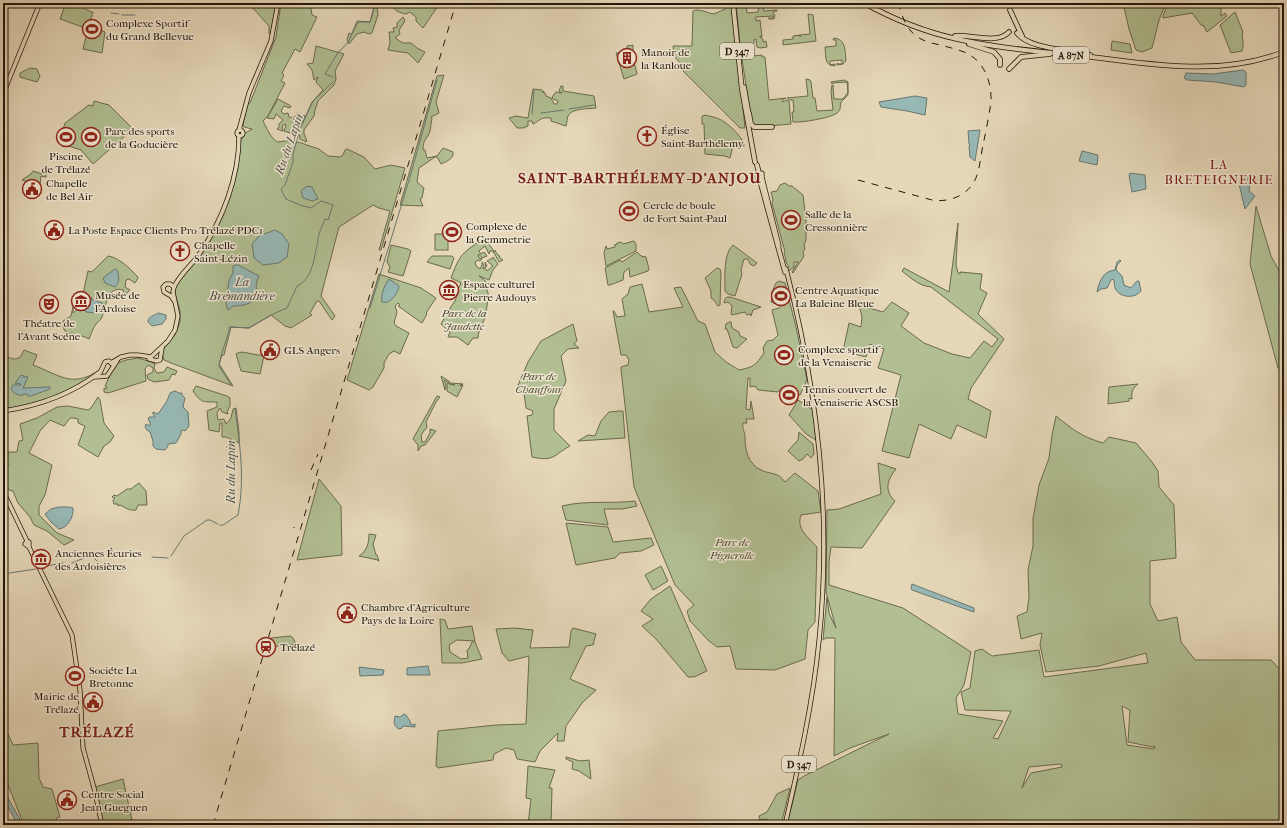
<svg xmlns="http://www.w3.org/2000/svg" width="1287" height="828" viewBox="0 0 1287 828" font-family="'IM FELL French Canon',serif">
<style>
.green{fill:#b1bf92;stroke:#6a6a4e;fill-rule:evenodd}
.water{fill:#97b8b5;stroke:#687770}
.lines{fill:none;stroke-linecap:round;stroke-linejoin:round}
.stream{stroke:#687770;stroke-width:1}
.major-casing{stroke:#221609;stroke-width:5}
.highway-casing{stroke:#221609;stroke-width:5.5}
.major{stroke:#e5d7b8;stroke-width:3.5}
.highway{stroke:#e5d7b8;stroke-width:4}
.rail{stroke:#221609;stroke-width:1;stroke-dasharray:7 7;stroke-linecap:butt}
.labels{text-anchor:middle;stroke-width:3;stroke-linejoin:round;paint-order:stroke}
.shield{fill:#eee5d1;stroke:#5f5445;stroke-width:1}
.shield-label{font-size:10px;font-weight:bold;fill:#221609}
.poi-label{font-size:11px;fill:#221609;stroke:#eee5d1;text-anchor:start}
.park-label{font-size:11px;font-style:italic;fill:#4d4932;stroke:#eee5d1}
.water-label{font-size:12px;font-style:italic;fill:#4b4f45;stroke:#eee5d1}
.quarter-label{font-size:13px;letter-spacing:1px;fill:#7a1f14;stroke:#eee5d1}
.district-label{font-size:15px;font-weight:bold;letter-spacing:1px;fill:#7a1f14;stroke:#eee5d1}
</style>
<rect width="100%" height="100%" fill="#e5d7b8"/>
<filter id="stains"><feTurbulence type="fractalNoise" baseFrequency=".005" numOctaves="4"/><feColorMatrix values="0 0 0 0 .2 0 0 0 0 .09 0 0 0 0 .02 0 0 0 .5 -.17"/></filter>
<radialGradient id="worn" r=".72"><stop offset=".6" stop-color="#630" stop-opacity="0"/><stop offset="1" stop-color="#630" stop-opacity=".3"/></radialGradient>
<g class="green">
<path d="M66,3H76V7L77,3L85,6L84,8L91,12H93L89,25L105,32L102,53L83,49L88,29L60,19Z"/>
<path d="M251,3H276L271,33L269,34V26L253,8L250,7Z"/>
<path d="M281,3H310L312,15L317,17L300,52L295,49L282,73L284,75L281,81L285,83L268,116L263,121C267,128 270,137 277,142L292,140L296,141L294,143L295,144L298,142L319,149L328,156L340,157L343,155L345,150L347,149L364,157L375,169L391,165L405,168L381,250H379L390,211L379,208L373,205L339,227L321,296L335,316L332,320L319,301H317L310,313L312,315L291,328L285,326L271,315L249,328L231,327L224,355H222L219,364L233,386L171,363L164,360L162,353L163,349L175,335L180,322V310L175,294V287L178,282C197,261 212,240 223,214L242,135L252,129L244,127L243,124L248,103H250L276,37Z"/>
<path d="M391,3H440L423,28L416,21V17L410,12L406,14C400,13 392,10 391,3Z"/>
<path d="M729,3H732L745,128H740L683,71L684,67L674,56L673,46H692L693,11C699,8 707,13 714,14L725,9Z"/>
<path d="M736,3L746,5L747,13L758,12L759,7L764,4V3L765,4L768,3H780L781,4L774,5V6L763,7L764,11L777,10V11L773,12V14L775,15L774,19H769L768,18H773V16L756,17V21L760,20L762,37L760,36V37L763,39V42L766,41L767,47L760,48L757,47L756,39L754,40V43L752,48L753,56L762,55V57H765L769,100L786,98L782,100L783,102L786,100L789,101L791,124L757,127L752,124L741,53Z"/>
<path d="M1123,3H1166L1159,20L1152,48L1142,52L1136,50L1129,29Z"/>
<path d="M1168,3H1221V16L1225,13L1227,16L1207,32L1203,25L1202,26L1192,13L1163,18V16Z"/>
<path d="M377,6L378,15L372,33L369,34L364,32L357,34L349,44L347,40L349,33L352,34L358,22H370L374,7Z"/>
<path d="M1235,12L1243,32C1241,38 1245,44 1242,51L1231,53L1220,25Z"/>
<path d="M808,14L813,15L816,41L783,45V40L793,39V36L800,35V37V35L810,34Z"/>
<path d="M403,17L405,21L399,30L400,34L395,38L403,43H411L417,48L425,52L418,63L408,53L388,50L390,43L389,32H394L393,28L397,27V23Z"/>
<path d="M834,38C846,39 845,51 846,61L843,64L837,65V63L838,64H842V60L830,61V65L835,64V66C824,66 826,56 825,47L836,46V40H833Z"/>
<path d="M1112,41L1130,44L1132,53L1111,50Z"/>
<path d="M633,45V58L637,74L624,79L616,53L627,52V46Z"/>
<path d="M316,46L344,54L335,71L336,79L334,85L318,101L315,110L314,116L304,130V134L307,141L306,142L300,139L299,131L312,102L323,90L316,82L318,77L314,80L312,70L307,64L313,63Z"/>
<path d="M30,68L37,69L40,76L37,82L20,77V73Z"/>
<path d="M444,75L436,102L439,113L431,117L432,118C431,122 431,127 430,131C427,140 423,138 423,150H425L427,158L437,156L443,148L453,152C454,159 447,161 441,164L437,157H435L419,168L417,182L424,188L422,198L420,199L423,206L400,205L437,76Z"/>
<path d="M806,79L810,80L811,82L813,98H815L817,111L833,110L831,92L832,85L834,86L833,87L834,99H843L848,92L847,82L833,83L832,84L831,82L844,80L848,82V95L841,102C840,107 841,110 837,113C831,118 800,123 793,122L792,112H794L793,100H790L787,98L808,96Z"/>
<path d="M561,86H563V91L594,96L596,108C589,109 571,108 568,116C567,118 567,123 566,126L551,121V118C540,117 541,120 533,124L532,121H528V126L523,128H517L509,118L516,116L528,118L533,89L542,90L543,93V91L545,93L546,96L551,98L554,104H557L558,101L553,99L552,97L556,92L562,93L559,91Z"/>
<path d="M278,99L291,106L290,108L284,106L281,111L284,114L288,113L289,117L292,118L296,116L297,118V113L305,116L296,135L284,131L286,125L285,124L282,126L283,131L277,129L279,127V124L283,120L276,114L274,119L267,118Z"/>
<path d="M94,101L109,105L133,129L93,164L81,150L59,143L65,123L89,105L93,106Z"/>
<path d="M704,115C709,116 715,117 719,119C727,122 744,138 744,146L733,145L730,158L725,156L705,154L704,124H702V116H703Z"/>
<path d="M33,171L42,174L43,171L46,173V177L41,176L40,185L22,180L31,174Z"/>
<path d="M785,183L789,186H792L803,195L806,220V240L804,245L805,249L803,252L804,256L793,273L792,272L798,262H794V267L789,271L787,269L789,267C785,262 786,258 784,253L785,252L772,203L773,200L771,192L777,191L780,185Z"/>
<path d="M1256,206L1271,256L1284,280V371L1278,368L1250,264Z"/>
<path d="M958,223L956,265L958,273L960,274V272L982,274L980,289L987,293L978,314L1004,339L971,388L968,399L991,411L986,438L957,425L951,439L919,424L909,458L882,451L901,375L878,368L884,349L870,344L866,357L843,351L849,323L861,327L862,317L859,305L883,312L892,302L909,313L901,326L924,343L952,354L970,358L984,341L992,347L998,339L931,287C919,286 911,278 902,271L904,268L949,292Z"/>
<rect x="435" y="234" width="13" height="16"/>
<path d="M484,238L494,251H496H495L499,256H500L499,257L503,260L499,262L493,251H490L489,254L485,246L479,251L481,254L484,252L487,256L482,258L479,254L478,255L480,259L481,258L482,259L480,261L478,260L475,262L476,266L480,269L482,265V262L484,265L483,269L486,267L485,262L487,266L485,268L487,271L493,266L487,261L493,258V257L498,264L493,270L489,280L479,276L488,283L487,291L488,292C488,299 487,307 486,313C485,322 478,329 478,338H473L468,345L457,337H448L450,332L441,324L452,305L455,301L458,292L457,291L461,283L451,278C460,253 463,253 484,238Z"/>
<path d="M634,241L636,244V251L606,266L604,253L606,246L607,249L615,247V244L616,245L617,243L621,242L623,244Z"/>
<path d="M391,245L408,249L411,251L403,276L388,272L390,267L387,262Z"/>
<path d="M733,245L757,263L754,266L750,264L748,259H744L741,270L742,274L735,296L728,294L725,291C725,278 723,254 733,245Z"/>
<path d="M637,252L641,256L646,257L649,269L648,271L630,277L629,268L624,272L623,280L610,285H608L605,268L620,260L622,262Z"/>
<path d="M109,256C121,259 129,268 137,276L138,278L135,283L129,279L126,280L125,287L130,290L125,295L123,290C107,285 106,307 102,317C101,320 98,322 96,324C93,328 91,334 89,339C80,334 74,336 65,331L63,327V321L71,316L73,307V313L80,307L83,308L87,312L91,311L96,313L103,305L96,300L91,299L92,298L83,294L88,271L91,272L93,271L107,257Z"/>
<path d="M432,256H452L454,258L450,269L427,262Z"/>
<path d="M717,268L720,269L721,272L720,305L718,306L714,300L711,298V291L705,278Z"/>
<path d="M379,274L421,288L436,298L426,313L427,314L422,323L398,306L400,305L398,303L395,306L397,312L394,323L396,326L409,333L400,354L394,351L389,354L384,363V368L373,387L369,390L347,380Z"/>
<path d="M779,281L785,283L796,327L807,380L800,395L785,386L781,388L778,392L758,390L755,386L750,387V378H748L746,409L750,410L751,401L754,419H746L747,423H743C742,431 745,430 745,438C745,450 748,464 761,470C771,475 777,471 785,482L795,473L818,491L821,512L801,515C796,529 808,537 817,547L815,622L808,630L805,659L775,670L736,669L730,646L717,647L709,641L690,621L687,611L694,605L675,585L634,487L621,369V367L628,365L629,360L626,355H621L613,311H614L617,317L625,316L622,299L628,294L630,287L642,284L649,312L683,307L674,288L681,287L698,321L705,324L715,352L726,362L739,370C754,367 756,365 764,353L763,348L767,341L773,340L778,335L772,310L779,308L781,306L771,302L773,295L771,294L776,283Z"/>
<path d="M727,297H730L761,307L753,310L751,316L750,314L747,315L745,312L732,315L731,314L732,306L728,302L724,303L725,299Z"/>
<path d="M729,322H731L732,328L739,332L740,336L747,339L737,348L733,347L727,329H725L726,324Z"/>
<path d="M573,324L577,341L574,344L579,348L568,349L561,356L566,381L554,409V430L570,446C553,455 555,462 532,457L527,416L532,415L533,411L526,408L524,393L516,390L528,362L541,341Z"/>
<path d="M24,350L37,355L33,365C60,375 71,388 98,371V372L77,386L41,402L3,410V355C14,360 19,362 24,350Z"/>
<path d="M242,352L264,356L260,374L241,371L236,354L238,353Z"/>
<path d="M138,358L151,362L155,364L154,368L157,373L164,372L167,367L177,371L175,375L172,374L169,380L154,382L148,379L147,375L153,372V368L148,365L145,369L146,381L108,393L104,392V388L106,389L107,387L105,386L115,364L126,360Z"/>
<path d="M441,376L450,382L449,384L455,385L450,384L451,383L463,384L460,385V386L463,385L457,397L447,391V383H449L444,380L446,385L445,390Z"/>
<path d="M1138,384C1133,388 1131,392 1132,399L1129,398V401L1108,404L1109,387Z"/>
<path d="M196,386L227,396L230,398V406L227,412L228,414L222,412L220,408L217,413L218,420L224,419L226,424L231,418L233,409L236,408L239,432V443L226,437H222V423H220L219,432L209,430L207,411L217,407V402C203,402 201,403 193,391Z"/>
<path d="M437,396L440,397L436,402L426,422L427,427L421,435L422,442H425L430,433V429L436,431L425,445L421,446L418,451V445L413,439Z"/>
<path d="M98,397L100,400L104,423L114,436L110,442L104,446L98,457L78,445L85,426L78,423V419L74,418H70L64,426L50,420L40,431L29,453L52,465L45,495L39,506V515L57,533L74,540L64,545L47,531L34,525L30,517L18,503L13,491L9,490L3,481V470L9,464H3V453L8,454L9,452H17L19,441L23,440L20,424L37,418L57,407L68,406L88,410L91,408Z"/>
<path d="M798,400L813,410L816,440L806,434L789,415Z"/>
<path d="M619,411H623L625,438L578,441L588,435L595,436L601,421L609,412Z"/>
<path d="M1056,416C1072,429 1082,437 1103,443L1109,437L1136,443L1152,462L1158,471L1159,487L1174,505L1176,558L1150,561V604L1158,621L1177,617L1181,642L1195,660H1271L1284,674V825H787L798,780L804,776L889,734L850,748L834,756L835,638H826L823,640L827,597L829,613L836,628L826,592L827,510L839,509L881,494L878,463L896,469C887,480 884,491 895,501L862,548L831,547L829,562V585L903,608L971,652L964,685L956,698L958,714L1003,721L993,738L998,739L1011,711L965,710L961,692L970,688L975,651L982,649L992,656L1039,650L1044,677L1148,663L1146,653L1099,666L1046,672L1040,645L1042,633L1021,639L1017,616L1027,612L1029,597L1028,570L1033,546V519L1039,485L1049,458L1052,435ZM1122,706L1130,710L1128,742L1153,747L1155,746L1154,749L1127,745ZM1061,764L1062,767L1031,773L1022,788L1029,767Z"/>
<path d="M799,432L813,444L814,454L811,458L807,454L803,459L799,461L788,451L798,440Z"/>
<path d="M319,479L341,506L342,555L297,560Z"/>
<path d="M139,483L146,491L147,505H138L136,510C129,511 126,508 120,505L118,506V504H114L113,500L115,498L112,497L114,495L117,496L127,489H131Z"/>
<path d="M635,501L637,506L622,509H604L608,525L566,520L562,506C586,500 611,504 635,501Z"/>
<path d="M566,523L608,527L613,542L651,538L654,545L641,551L620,553L615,558L576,565Z"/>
<path d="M369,534L376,535L373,544L376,555H377L379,561H378V560L359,556C367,551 369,543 369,534Z"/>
<path d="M661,566L668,581L653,590L645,575Z"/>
<path d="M670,586L707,671L694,677H688L656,639L642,626L653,619L641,611L651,599Z"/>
<path d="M440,619L445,620L448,629L472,626L475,641L457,640L449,645L450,652L461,659L468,658L467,650L469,649L472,642H475L482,659L462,663H442Z"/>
<path d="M515,628L533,630L530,648L569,647L571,631L573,628L596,634L593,645L586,646L570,679L596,690L582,703L566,726L564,741H557L558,733L540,751L535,762L517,759L514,750L506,748L494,754L493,760L438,768L436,766L438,731L496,725L526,724L529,656L509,661L502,653L496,629Z"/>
<path d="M291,636L293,638L296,644L270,647V645L269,644L271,638Z"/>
<path d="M3,723L13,745L38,743L39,778L43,787L52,789L60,817L56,818L58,825H24L8,785L3,781Z"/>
<path d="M566,757L580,761L589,760L591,779L579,771L572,769L573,762L566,759Z"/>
<path d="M528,766L555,770L549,788H552L551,825H528L531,799L526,798Z"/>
<path d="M123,779L132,820L103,825L95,787Z"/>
<path d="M790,788L781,825H770L771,821L766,819L760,820L759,816L767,812L777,794Z"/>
</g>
<g class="water">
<path d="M1243,70L1246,72V85L1244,87L1216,82L1187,80L1184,78L1186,73L1213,74Z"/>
<path d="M915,96L927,98L925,115L907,111L881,107L879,102Z"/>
<path d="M980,130L975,161L970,157L969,147L970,145L969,144L968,131Z"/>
<path d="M1082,151L1098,155L1097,165L1079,161Z"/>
<path d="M1130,173L1145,175L1146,189L1132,192L1129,175Z"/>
<path d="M1245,175L1248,176L1250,182L1249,191L1255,196L1245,209L1239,184L1240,182L1244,181Z"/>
<path d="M307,186L312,187L318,199L312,201L303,198L301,191Z"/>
<path d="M275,230L282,234L289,244L287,257L279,263L263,265L254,258L252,244L259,236Z"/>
<path d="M1120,260L1121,261L1117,265L1116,270L1122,276L1124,285L1131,288L1137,281H1139L1141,291C1135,299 1119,298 1115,288C1114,284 1115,282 1113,279L1111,280L1107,288L1101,289L1097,292C1099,282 1103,271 1115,270L1117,262Z"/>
<path d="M236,265H238L259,276C255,285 257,284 256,292C255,305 242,306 233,306L228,310L226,304L229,280L233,273V266Z"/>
<path d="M115,269L117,270C119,275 120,283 115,287L105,283L103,278Z"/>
<path d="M389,279L399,286C398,293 390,305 382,302C380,295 385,285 389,279Z"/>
<path d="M92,299L102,303L103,304L97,313L86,312L82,306Z"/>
<path d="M158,313L166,315V319L162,324L152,326L148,322C148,316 154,316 158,313Z"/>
<path d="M21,375L24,376V378L26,376L28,377L23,388L50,387V389L31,396H28L27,394H23L22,396L14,393L11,389L13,385H21V384L15,383Z"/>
<path d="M175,391L179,393H182V395L185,398L183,407L188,412L189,426L185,431L183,430L181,431V434L176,443L168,444V446L165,450L156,449L153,446V441L150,432L147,430L145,427L146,424L150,426V422L148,419L149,417H155L153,414V412L158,414L167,401L170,393Z"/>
<path d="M59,507H68L73,508C74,516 68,528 59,529L51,522L45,514L51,509Z"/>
<path d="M912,584L974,608V612L912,590L911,589Z"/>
<path d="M428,666L430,675H407V668Z"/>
<path d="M359,667L384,670L383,675L360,676Z"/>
<path d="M404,714L406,715L410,721L411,725L415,724V727L403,726L402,728L399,729C393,726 394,721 395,716L400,717Z"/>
<path d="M3,789L23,825H18L3,798Z"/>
</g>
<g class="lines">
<g class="stream">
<path d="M375,3V4"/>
<path d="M111,13L119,14"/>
<path d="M122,15H135"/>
<path d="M333,77L325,74L339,51L341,50L349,41L357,21L370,22L375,6"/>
<path d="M569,109L594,105"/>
<path d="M541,113L564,110"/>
<path d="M532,114L534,90"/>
<path d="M370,308L410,177L437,80"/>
<path d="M221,356L229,331V327L249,328L275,313L287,308L297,286C313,279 314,257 318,241C317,236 323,225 325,219L328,220L333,205L321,201L311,208L300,205L286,199L281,189L285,185L293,162V154L300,129L313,101L333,82"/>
<path d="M221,357L219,366L231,385"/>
<path d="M220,525H223L238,515C245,480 240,444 235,409"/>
<path d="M171,556L184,536L207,520H210L218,524"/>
<path d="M152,557L168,558"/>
<path d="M72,563L91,555L99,563"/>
<path d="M41,567L63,563"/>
<path d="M3,574L36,569"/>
</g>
<defs>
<g id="major">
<path d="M3,94L40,3"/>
<circle cx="240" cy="133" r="3"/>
<path d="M239,130L249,93L271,41L278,3"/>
<path d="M762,173V177L779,246"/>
<path d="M756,174L759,182"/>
<path d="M174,287C180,274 192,265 200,253C223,219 239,177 239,136"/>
<path d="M149,359L157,361L160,360L162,348"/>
<path d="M111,363L121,357L130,355H138L151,357L168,341L175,330L178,316L173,292L174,287L170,284H166L163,287L164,292L171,296L175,302"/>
<path d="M100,373L105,362L109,361L112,364"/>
<path d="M95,377L107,376L117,361"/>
<path d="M3,411C38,406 72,394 100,372"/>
<path d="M3,491L27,541"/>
<path d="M29,547V542L27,541L25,544L29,547L72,635L80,690L83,748L94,788L102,825"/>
<path d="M785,825C799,764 813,703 819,641C832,516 818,391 786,269"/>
</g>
<g id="highway">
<path d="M733,3L742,90L755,162"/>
<path d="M864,3C893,19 925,32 957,39C1001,49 1047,52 1092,57C1159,65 1219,76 1284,52"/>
<path d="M1010,10L1022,36"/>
<path d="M1017,33C1030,50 1070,49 1090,55"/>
<path d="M955,36C970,34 997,45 1009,32"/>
<path d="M969,44L994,52L1000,59V65"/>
<path d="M1009,69L1021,57L1050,54"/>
<path d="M744,87L749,116"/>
<path d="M749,113L751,124L754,127H772"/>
<path d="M757,165L759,173"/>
<path d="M759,177L785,272"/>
</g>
</defs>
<use href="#major" class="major-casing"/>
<use href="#highway" class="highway-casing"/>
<use href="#major" class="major"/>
<use href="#highway" class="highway"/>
<g class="rail">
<path d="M858,180L932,200C951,203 971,194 977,175C980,166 981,155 983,145C986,131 989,116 991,102C992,82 984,60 964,52C956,49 948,47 940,45C931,43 922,41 915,35C905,27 902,15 898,3"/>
<path d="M311,470L318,454"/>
<path d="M294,528V527"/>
<path d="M213,825L456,3"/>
</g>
</g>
<defs>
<symbol id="stadium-ring" viewBox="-11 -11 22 22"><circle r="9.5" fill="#eee5d1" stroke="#8f2418" stroke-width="1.5"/><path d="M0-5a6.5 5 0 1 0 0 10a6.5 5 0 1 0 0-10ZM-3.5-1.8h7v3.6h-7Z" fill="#8f2418"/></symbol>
<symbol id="building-ring" viewBox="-11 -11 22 22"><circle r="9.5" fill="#eee5d1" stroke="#8f2418" stroke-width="1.5"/><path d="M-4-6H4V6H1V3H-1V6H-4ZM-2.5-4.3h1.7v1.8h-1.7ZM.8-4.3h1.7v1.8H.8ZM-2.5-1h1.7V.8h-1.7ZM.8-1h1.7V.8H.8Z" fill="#8f2418"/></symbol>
<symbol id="church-ring" viewBox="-11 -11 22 22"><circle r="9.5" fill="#eee5d1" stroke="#8f2418" stroke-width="1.5"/><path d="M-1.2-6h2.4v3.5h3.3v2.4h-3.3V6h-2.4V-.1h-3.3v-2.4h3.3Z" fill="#8f2418"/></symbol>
<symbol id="civic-ring" viewBox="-11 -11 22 22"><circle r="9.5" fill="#eee5d1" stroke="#8f2418" stroke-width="1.5"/><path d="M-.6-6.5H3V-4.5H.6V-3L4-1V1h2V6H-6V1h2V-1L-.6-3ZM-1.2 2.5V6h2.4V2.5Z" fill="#8f2418"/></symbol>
<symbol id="museum-ring" viewBox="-11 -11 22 22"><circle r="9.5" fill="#eee5d1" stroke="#8f2418" stroke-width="1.5"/><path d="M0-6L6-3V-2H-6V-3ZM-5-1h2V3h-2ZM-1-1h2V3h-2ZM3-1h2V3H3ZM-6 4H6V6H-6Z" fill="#8f2418"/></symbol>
<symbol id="theatre-ring" viewBox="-11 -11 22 22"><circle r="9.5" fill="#eee5d1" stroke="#8f2418" stroke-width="1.5"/><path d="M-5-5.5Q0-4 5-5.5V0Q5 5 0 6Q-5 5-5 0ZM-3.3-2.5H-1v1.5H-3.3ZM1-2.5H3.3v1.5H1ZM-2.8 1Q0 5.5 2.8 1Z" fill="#8f2418"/></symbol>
<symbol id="station-ring" viewBox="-11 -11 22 22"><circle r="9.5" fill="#eee5d1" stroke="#8f2418" stroke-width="1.5"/><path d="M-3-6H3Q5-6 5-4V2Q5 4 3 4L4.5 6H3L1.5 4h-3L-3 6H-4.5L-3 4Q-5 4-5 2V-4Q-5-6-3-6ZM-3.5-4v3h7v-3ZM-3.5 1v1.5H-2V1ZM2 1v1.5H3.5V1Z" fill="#8f2418"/></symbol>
</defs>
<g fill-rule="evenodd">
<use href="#stadium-ring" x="81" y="18" width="22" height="22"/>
<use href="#building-ring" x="616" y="47" width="22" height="22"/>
<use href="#church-ring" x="636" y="125" width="22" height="22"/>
<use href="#stadium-ring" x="55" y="126" width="22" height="22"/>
<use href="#stadium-ring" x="80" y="126" width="22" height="22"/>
<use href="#civic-ring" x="21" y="178" width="22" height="22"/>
<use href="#stadium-ring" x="618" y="200" width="22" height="22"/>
<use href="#stadium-ring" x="780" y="209" width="22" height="22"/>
<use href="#civic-ring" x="43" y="219" width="22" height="22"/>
<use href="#stadium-ring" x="441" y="221" width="22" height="22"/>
<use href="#church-ring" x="169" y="240" width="22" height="22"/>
<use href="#museum-ring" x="438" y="279" width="22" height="22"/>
<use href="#stadium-ring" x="770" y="285" width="22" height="22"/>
<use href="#museum-ring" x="70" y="290" width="22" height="22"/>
<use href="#theatre-ring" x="38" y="293" width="22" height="22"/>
<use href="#civic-ring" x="259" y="339" width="22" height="22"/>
<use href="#stadium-ring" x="773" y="344" width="22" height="22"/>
<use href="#stadium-ring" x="778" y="384" width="22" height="22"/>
<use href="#museum-ring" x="30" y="548" width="22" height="22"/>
<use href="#civic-ring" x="336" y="602" width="22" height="22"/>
<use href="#station-ring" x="255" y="636" width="22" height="22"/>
<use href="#stadium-ring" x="64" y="665" width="22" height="22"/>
<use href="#civic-ring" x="82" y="691" width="22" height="22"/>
<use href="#civic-ring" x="56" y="789" width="22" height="22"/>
</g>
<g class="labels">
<g class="shield">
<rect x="720" y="43" width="34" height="16" rx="3"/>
<rect x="1053" y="47" width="36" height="16" rx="3"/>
<rect x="782" y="756" width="34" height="16" rx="3"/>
</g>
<g class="shield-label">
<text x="737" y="55">D 347</text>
<text x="1071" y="59">A 87N</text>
<text x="799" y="768">D 347</text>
</g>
<g class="poi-label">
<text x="106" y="27">Complexe Sportif<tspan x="106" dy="13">du Grand Bellevue</tspan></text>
<text x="641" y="56">Manoir de<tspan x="641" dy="13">la Ranloue</tspan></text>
<text x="661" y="134">Église<tspan x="661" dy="13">Saint-Barthélemy</tspan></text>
<text x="105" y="135">Parc des sports<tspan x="105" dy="13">de la Goducière</tspan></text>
<text x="66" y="160" text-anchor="middle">Piscine<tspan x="66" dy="13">de Trélazé</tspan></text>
<text x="46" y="187">Chapelle<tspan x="46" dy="13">de Bel Air</tspan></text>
<text x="643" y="209">Cercle de boule<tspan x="643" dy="13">de Fort Saint-Paul</tspan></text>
<text x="805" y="218">Salle de la<tspan x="805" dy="13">Cressonnière</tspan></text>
<text x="466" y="230">Complexe de<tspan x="466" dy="13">la Gemmetrie</tspan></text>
<text x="68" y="234">La Poste Espace Clients Pro Trélazé PDC1</text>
<text x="194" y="249">Chapelle<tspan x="194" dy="13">Saint-Lézin</tspan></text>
<text x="463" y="288">Espace culturel<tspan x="463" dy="13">Pierre Audouys</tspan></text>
<text x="795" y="294">Centre Aquatique<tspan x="795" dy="13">La Baleine Bleue</tspan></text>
<text x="95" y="299">Musée de<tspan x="95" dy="13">l'Ardoise</tspan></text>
<text x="49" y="327" text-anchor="middle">Théatre de<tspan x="49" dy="13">l'Avant Scéne</tspan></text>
<text x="798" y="353">Complexe sportif<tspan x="798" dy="13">de la Venaiserie</tspan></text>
<text x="284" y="354">GLS Angers</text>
<text x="803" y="393">Tennis couvert de<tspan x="803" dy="13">la Venaiserie ASCSB</tspan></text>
<text x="55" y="557">Anciennes Écuries<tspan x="55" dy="13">des Ardoisières</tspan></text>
<text x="361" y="611">Chambre d'Agriculture<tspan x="361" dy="13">Pays de la Loire</tspan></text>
<text x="280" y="651">Trélazé</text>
<text x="89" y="674">Sociéte La<tspan x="89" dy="13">Bretonne</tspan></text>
<text x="79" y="700" text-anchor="end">Mairie de<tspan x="79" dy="13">Trélazé</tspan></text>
<text x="81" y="798">Centre Social<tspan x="81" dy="13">Jean Gueguen</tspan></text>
</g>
<g class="park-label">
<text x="464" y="317">Parc de la<tspan x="464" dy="13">Jaudette</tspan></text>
<text x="539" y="380">Parc de<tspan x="539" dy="13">Chauffour</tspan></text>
<text x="732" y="546">Parc de<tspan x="732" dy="13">Pignerolle</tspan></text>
</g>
<g class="water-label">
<text transform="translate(289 144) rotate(-71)" y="4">Ru du Lapin</text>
<text x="242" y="286">La<tspan x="242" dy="14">Brémandière</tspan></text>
<text transform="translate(231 472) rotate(-90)" y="4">Ru du Lapin</text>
</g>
<g class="quarter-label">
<text x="1219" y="169">LA<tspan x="1219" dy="15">BRETEIGNERIE</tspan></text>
</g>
<g class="district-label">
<text x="640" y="183">SAINT-BARTHÉLEMY-D'ANJOU</text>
<text x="97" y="737">TRÉLAZÉ</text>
</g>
</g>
<rect width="1287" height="828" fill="none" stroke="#e5d7b8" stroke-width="16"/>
<rect x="4" y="4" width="1279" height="820" fill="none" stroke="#221609" stroke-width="2"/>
<rect x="8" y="8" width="1271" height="812" fill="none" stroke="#221609"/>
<rect width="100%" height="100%" filter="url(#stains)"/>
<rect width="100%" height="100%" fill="url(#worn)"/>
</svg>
